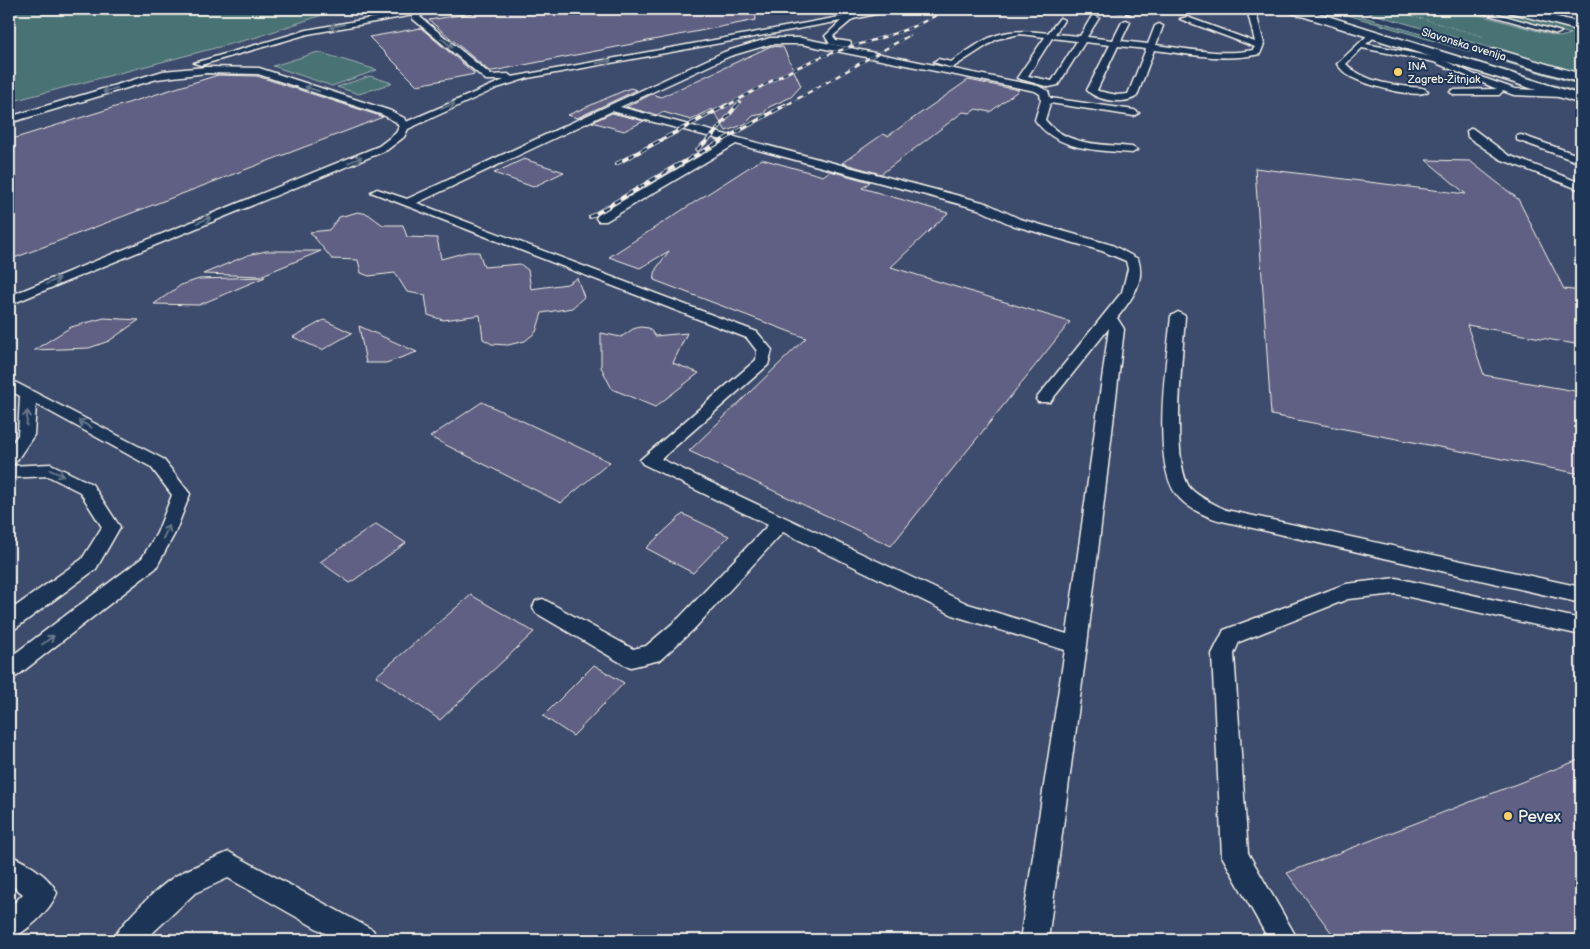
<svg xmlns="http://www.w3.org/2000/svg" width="1590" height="949" viewBox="0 0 1590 949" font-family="'Balsamiq Sans',sans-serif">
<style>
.built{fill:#3e4b6d}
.green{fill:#4a7275;stroke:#9fb2ae}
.building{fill:#5f6083;stroke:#f4f1e8}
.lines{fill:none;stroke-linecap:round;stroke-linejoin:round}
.lane-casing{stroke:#f4f1e8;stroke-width:3}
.street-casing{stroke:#f4f1e8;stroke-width:3}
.secondary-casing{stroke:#f4f1e8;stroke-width:3}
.path{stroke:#f4f1e8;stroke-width:1;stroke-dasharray:0.5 2;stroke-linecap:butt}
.lane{fill:#1d3557;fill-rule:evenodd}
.street{fill:#1d3557;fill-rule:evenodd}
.secondary{fill:#1d3557;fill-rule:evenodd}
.rail-far1-casing{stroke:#f4f1e8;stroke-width:2.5}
.rail-casing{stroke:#f4f1e8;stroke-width:4}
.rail-far1{stroke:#1d3557;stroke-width:2;stroke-dasharray:5.5;stroke-linecap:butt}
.rail{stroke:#1d3557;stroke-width:2.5;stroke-dasharray:7;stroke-linecap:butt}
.oneway{stroke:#68778a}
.poi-dot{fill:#ffd166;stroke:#1d3557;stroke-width:2}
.labels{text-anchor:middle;stroke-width:4;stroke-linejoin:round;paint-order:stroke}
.far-street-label{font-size:11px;fill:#f4f1e8;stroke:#1d3557}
.far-poi-label{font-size:11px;fill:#f4f1e8;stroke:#1d3557;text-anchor:start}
.near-poi-label{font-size:16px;fill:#f4f1e8;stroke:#1d3557;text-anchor:start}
</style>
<rect width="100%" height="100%" fill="#2a3e60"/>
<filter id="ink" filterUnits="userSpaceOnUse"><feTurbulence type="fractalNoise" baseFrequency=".02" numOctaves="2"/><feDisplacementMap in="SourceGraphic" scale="10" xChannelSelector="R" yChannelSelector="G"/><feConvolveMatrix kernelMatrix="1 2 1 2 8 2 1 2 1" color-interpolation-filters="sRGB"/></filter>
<g filter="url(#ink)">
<path class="built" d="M9,9H1283L1581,102V940H9Z"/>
<g class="green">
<path d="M9,9H340L257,37L9,102Z"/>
<path d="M1306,9L1581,93V97Z"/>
<path d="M1328,9H1337L1581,82V85Z"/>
<path d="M1356,9H1458L1560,37L1571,34L1481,9H1502L1581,31V74Z"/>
<path d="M318,52L377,70L332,86L273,66Z"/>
<path d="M370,76L392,83L359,94L337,87Z"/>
</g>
<g class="building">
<path d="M498,9H755L756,20L493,71H489L429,20Z"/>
<path d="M421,28L475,74L417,85L369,37Z"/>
<path d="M771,46L783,47L801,86L791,97L769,107L763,114L753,116L745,124L726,131L712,109L691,120L663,112L657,115L626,107L652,94L661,97Z"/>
<path d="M218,75L257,76L383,117L9,260V140Z"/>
<path d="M968,80L1019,90L990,112L976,109L970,113L963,112L881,174L842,163L883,134L888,136Z"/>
<path d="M630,88L637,90L577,118L568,115Z"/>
<path d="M612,113L644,121L624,131L592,122Z"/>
<path d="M524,159L564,172L533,187L494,173Z"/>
<path d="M762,159L823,176L830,171L870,182L862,188L948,213L891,267L1070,322L891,546L689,451L806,338L654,280L656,269L669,251L640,268L609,257Z"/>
<path d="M1426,160L1470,161L1518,199L1564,289L1581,291V345L1467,325L1484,375L1581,392V474L1271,415L1255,168L1466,194Z"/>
<path d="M358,212L368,214L383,225H403L407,237L437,238L441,259L467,252H479L484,267L520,264L528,270L531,289L567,284L577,278L584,297L572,308L542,313L536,332L525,341L508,345L492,344L483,339L480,315L443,320L428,315L425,295L407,292L395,273L369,276L361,273L358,260L332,259L310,232L329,230L339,217Z"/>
<path d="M266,251H321L260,276L203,274L248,255Z"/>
<path d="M265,277L199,305L154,304L181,285L199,279Z"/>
<path d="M104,318L139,320L109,341L89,348L34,350L71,327Z"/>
<path d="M324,320L352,333L322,350L293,337Z"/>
<path d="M359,326L417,352L386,363H366Z"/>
<path d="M640,327L649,328L655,336L687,333L673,363L699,373L655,407L612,389L601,367V333L621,337L633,329Z"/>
<path d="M482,402L610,462L561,503L430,437Z"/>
<path d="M683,514L729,536L693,573L646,548Z"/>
<path d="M376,524L406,543L350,583L320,562Z"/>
<path d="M471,595L534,632L440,720L376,676Z"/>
<path d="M594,665L624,683L573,736L543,716Z"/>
<path d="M1581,759V940H1337L1287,873Z"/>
</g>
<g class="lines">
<defs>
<g id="lane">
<path d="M421,9H440L423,14L420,17L491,75L508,74L512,77L883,9H898L853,19L833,36L836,40L850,42L851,44L847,47L830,44L825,36L841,21L528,78L497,88L408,129L404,137L387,150L9,305V296L379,146L396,133L399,127L396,122L383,115L258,74L206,73L157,79L9,123V117L163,71L206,67L259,68L391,111L404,118L406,122L504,80H486L413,19V15L308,34L201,65L194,63L307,30Z"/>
<path d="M1247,9H1255L1264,44L1260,54C1225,62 1189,54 1154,50L1137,96C1126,105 1096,101 1087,90L1110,45L1085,42L1058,85L1049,87L1017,78L1045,37L1020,34L997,39L952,68L934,62L938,59L951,62C990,36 998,27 1048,33L1060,18L1064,20L1055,34L1080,36L1092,16H1095L1099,18L1087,37L1113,40L1122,22L1126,20L1130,22L1121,41L1148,44L1155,26L1159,24L1163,26L1156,45C1188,49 1222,56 1253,50L1255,47L1180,19L1187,17L1255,42ZM1052,38L1077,41L1052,81L1028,76ZM1118,46L1146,49L1128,94L1117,95L1098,91L1097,90Z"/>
<path d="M1468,9H1480L1561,32L1557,34Z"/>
<path d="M1370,33L1377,35L1366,44L1439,58L1475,75L1515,89L1562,91L1567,94L1562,97L1514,95L1503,91L1499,95H1455L1450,92L1452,90L1497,89L1434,62L1362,48L1346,64C1365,83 1397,86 1423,88L1428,91C1417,100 1364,84 1351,77C1345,74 1341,69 1337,64Z"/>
<path d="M770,38H801L1038,86L1048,91L1050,98L1134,110L1139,113L1134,116L1050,103L1045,120C1066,146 1102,144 1132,147L1137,150L1132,153C1097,150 1057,151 1035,120L1041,100L1040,94L1035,91L801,44H771L730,56L620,107L986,203L1020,219L1112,245L1138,259C1146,282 1131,300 1117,318L1124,329L1087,645L1048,940H1020L1065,650L955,616L783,532L693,630L660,660L631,667L623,664L536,613L533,607L536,601L543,599L633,649L646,646L679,618L768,525L643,464L640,460L756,360L757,351L747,338L371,192L377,189L407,199L724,52ZM612,111L726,141L598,215L596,218L598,221H606L736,144L978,209L1012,225L1102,251L1126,261L1128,269L1122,292L1036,399L1038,402H1050L1109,328L1067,634L968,604L661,459L768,365L772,350L757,332L417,203Z"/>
<path d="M1472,128L1508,155L1581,183V190L1500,159L1468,137L1467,131Z"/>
<path d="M1521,135L1581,156V163L1517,140V136Z"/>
<path d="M1178,312L1185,316C1183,352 1170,461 1190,488C1199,498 1215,504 1226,510L1581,587V603L1222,521C1206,517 1186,508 1176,494C1151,460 1167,358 1171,316Z"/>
<path d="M9,379L163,459L190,494L175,533L156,568L17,676L9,679V658L142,558L157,533L172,495L151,467L36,404L34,435L15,463L9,465V447L18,435L20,396L9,390Z"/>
<path d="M51,464L92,484L120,527L96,569L16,628L9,630V611L82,559L102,527L80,492L48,476L9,478V466Z"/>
<path d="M1396,578L1581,619V635L1396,594L1348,599L1239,642L1234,654L1248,853L1298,940H1269L1222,856L1212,654L1224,630L1346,584Z"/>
<path d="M229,852L373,930L377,940H337L228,878L195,893L145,940H113C120,923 162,883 179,874C195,866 212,859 229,852Z"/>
<path d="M9,855C26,862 50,876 57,893C50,911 27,932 9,939V908L23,894L9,883Z"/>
</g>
<path id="street" d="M1507,9H1526L1581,23V31L1509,12Z"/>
<g id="secondary">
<path d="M1287,9H1305L1581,95V104L1289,12Z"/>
<path d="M1496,49L1581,74V83L1491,56L1489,53L1491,50Z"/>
</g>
</defs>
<use href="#lane" class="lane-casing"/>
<use href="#street" class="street-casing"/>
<use href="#secondary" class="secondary-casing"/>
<path class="path" d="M1389,9L1485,37"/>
<use href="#lane" class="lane"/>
<use href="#street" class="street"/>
<use href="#secondary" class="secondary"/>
<defs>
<g id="rail-far1">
<path d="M1109,9L1131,15"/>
<path d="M725,107C754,91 783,73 814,60C858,41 905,37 946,9"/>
<path d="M736,107L740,102"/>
<path d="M783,107L910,35"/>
</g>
<g id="rail">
<path d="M697,150L713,135L737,105"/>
<path d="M616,164L727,105"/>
<path d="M675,167L785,105"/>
<path d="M590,217L679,164"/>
</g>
</defs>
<use href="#rail-far1" class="rail-far1-casing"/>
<use href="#rail" class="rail-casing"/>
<use href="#rail-far1" class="rail-far1"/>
<use href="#rail" class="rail"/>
</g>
<defs><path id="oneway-shaft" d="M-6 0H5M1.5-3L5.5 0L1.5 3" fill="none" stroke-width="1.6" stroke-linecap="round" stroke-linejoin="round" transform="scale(1.25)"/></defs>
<g class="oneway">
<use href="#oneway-shaft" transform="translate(337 26) rotate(168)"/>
<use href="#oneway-shaft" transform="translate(447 43) rotate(40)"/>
<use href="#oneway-shaft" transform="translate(604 62) rotate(-11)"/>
<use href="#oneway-shaft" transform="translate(312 89) rotate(-162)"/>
<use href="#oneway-shaft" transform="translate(110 90) rotate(163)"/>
<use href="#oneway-shaft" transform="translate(448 106) rotate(-23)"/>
<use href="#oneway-shaft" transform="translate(355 160) rotate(-22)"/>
<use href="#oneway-shaft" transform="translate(204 220) rotate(-22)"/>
<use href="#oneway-shaft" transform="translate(53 281) rotate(-22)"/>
<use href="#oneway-shaft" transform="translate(27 418) rotate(-87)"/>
<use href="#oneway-shaft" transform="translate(85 424) rotate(-152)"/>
<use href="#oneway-shaft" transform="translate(57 473) rotate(23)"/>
<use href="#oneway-shaft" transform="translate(166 532) rotate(-65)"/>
<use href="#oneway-shaft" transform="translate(48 640) rotate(-37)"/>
</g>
</g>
<g class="poi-dot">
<circle cx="1398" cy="72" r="5"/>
<circle cx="1508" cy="816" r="5"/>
</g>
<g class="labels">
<g class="far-street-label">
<text transform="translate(1464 44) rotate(17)" y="4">Slavonska avenija</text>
</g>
<g class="far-poi-label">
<text x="1408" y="70">INA<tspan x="1408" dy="13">Zagreb-Žitnjak</tspan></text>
</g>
<g class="near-poi-label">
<text x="1518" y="822">Pevex</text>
</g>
</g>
<rect width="1590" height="949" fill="none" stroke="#1d3557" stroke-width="30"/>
<rect x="15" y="15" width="1560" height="919" fill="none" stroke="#f4f1e8" stroke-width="2" filter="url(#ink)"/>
</svg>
